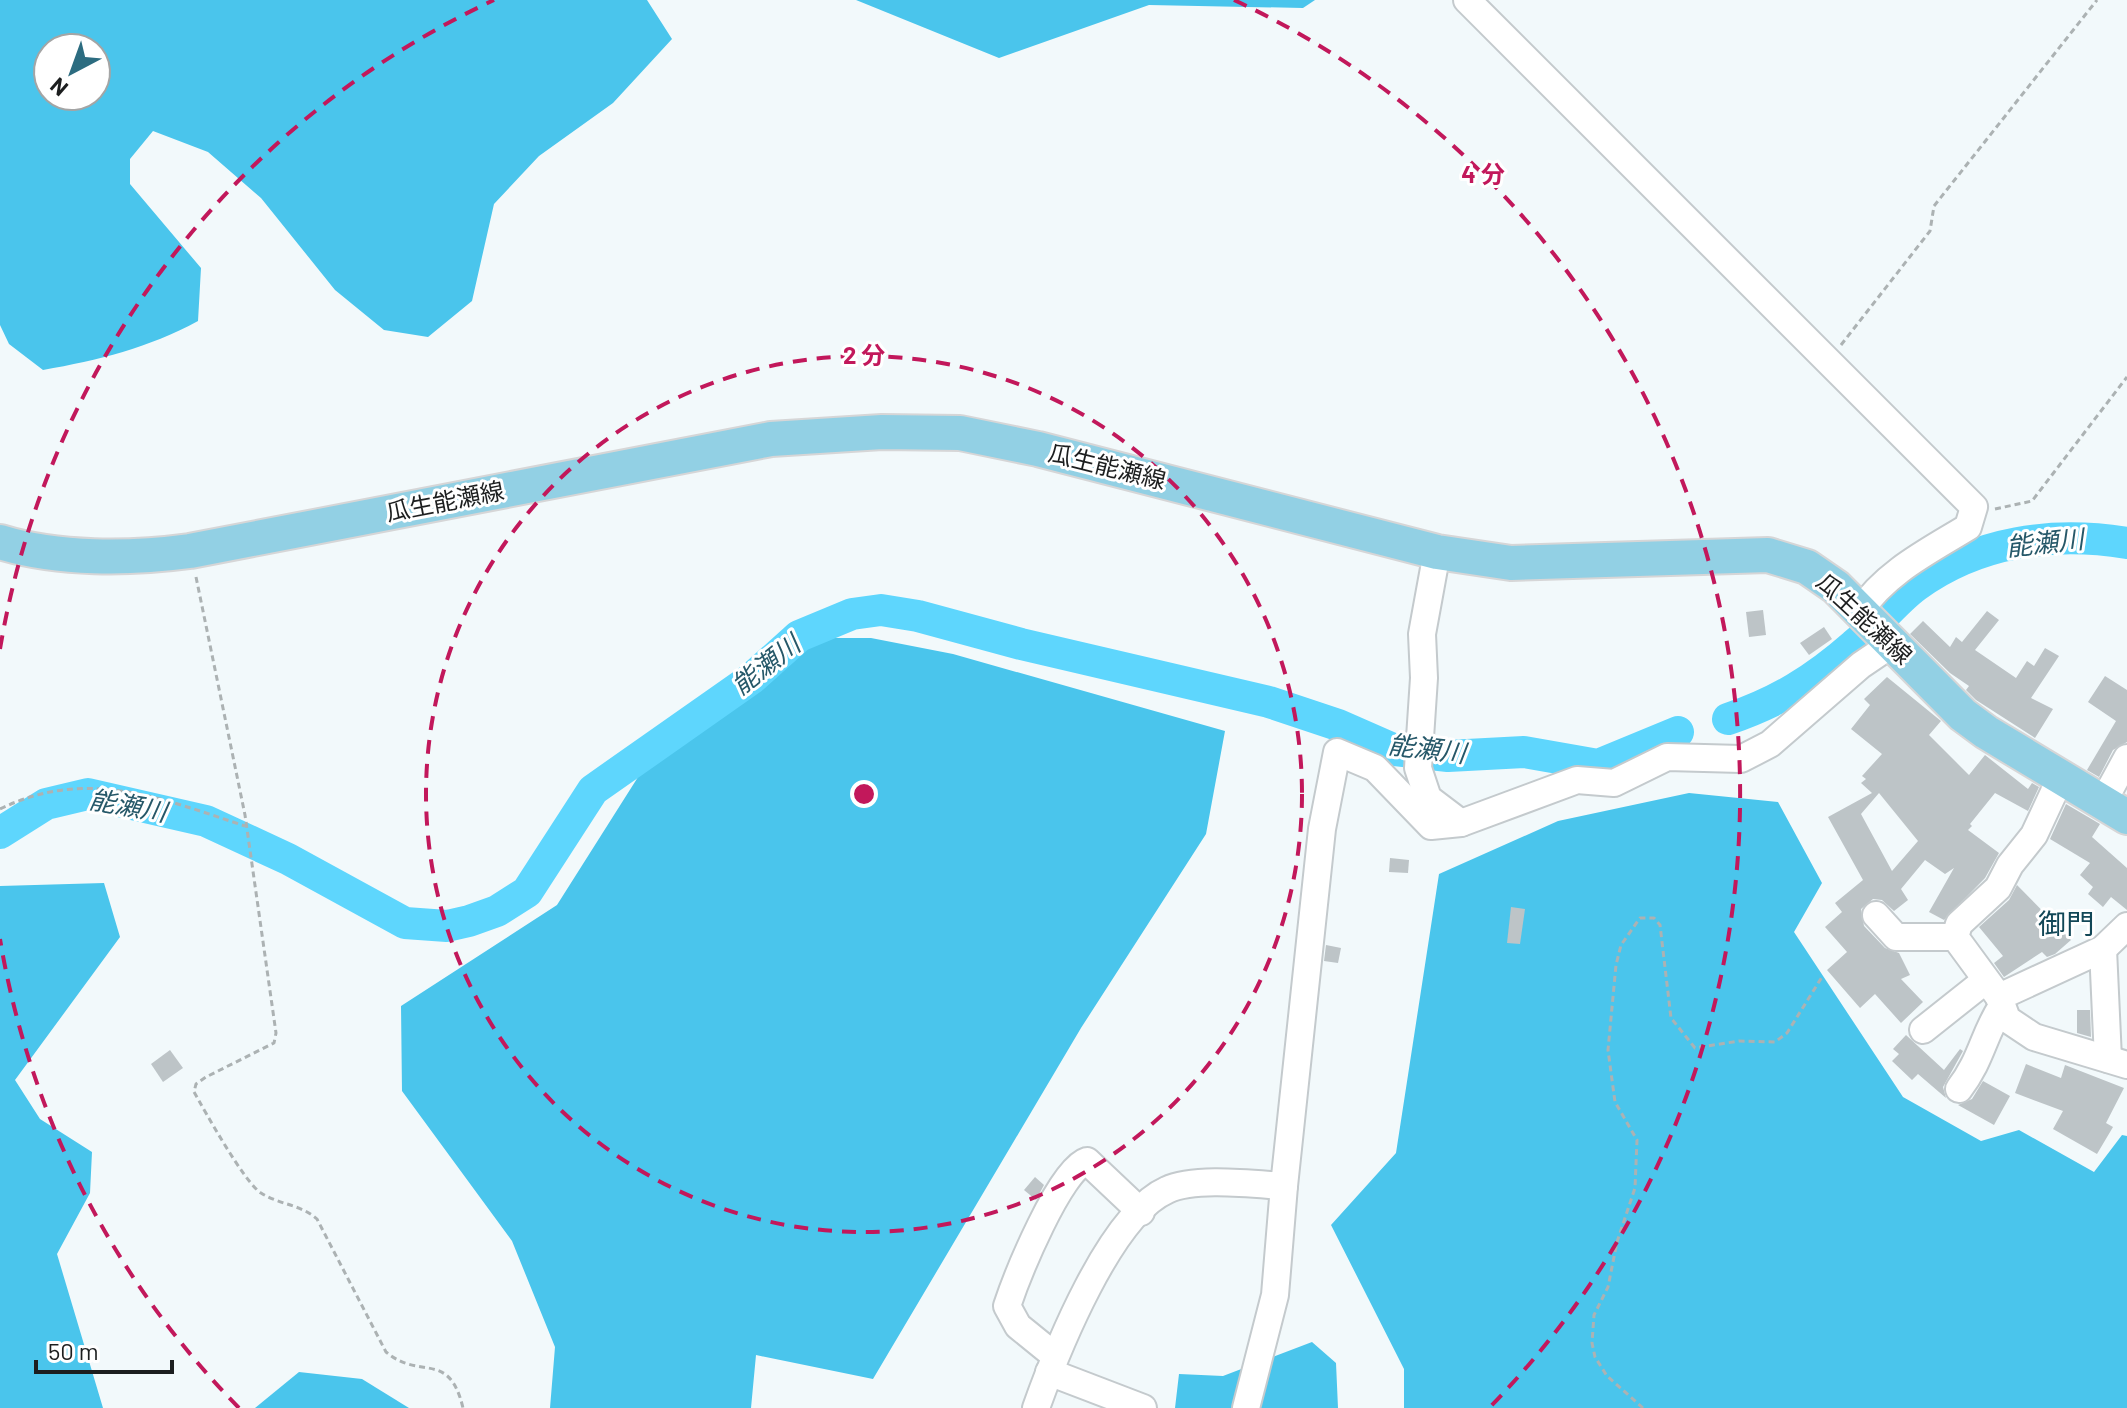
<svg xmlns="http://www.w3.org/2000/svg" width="2127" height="1408" viewBox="0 0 2127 1408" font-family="Barlow,'Noto Sans JP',sans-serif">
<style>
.forest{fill:#4ac5ec;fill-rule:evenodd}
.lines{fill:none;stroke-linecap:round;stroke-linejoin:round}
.river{stroke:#5ed6fd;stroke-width:32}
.building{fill:#bdc4c7;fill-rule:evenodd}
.minor-casing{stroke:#c4cacd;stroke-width:30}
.major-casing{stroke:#d6d6d7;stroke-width:38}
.path{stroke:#acb2b3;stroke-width:3;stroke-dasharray:6 4;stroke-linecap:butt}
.minor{stroke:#fff;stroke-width:26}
.major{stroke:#92d0e4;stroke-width:34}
.ring{fill:none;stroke:#c2185b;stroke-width:4;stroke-dasharray:14 10}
.labels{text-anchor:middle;stroke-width:6;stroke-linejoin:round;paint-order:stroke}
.street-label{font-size:24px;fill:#1c1e1f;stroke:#fff}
.water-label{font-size:26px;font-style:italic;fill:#265869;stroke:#fff}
.quarter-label{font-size:28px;fill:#124757;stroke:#fff}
.centre{fill:#c2185b;stroke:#fff;stroke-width:4}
.ring-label{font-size:24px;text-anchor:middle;font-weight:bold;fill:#c2185b;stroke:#fff;stroke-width:6;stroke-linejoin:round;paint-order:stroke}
</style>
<rect width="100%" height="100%" fill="#f2f9fb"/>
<g class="forest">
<path d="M0,0H647L672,39L613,103L539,156L494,204L472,301L428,337L384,330L335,290L261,198L208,152L153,131L130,159V184L201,268L198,321C148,348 99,360 43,370L9,344L0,325ZM48,48H96V96H48Z"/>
<path d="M856,0H1315L1303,8L1149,5L999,58Z"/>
<path d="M812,638H871L953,654L1225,731L1206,834L1081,1028L873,1379L756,1355L751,1408H550L555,1347L512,1241L402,1091L401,1006L557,905L664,736Z"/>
<path d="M1689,793L1778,802L1822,883L1794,932L1903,1097L1981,1141L2019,1130L2094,1172L2122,1135L2127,1136V1408H1404V1369L1331,1225L1396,1153L1439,874L1558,821Z"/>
<path d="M104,883L120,937L15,1080L40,1119L92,1152L90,1193L57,1254L103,1408H0V886Z"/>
<path d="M1312,1342L1336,1363L1338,1408H1175L1179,1374L1223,1376Z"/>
<path d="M299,1372L362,1379L409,1408H255Z"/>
</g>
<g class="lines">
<g class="river">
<path d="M1728,719C1778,702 1814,680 1854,645C1876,627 1893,603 1916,586C1978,541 2053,531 2127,543"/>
<path d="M0,833L46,804L88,794L206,821L288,859L405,923L447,926L469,921L497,911L527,892L593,790L751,679L799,636L852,614L881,610L918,616L1021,644L1269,702L1338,725L1395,750L1448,756L1524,752L1598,765L1678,732"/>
</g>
</g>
<g class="building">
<path d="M1763,610L1766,635L1749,637L1746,612Z"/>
<path d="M1987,611L1999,620L1975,650L2016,678L2027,661L2034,666L2045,648L2059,656L2031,698L2053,709L2035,738L1976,700L1966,690L1969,686L1950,673L1910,634L1923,621L1950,647L1956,637L1962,642Z"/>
<path d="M1824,627L1832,639L1809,655L1800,643Z"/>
<path d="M2105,676L2127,690V742L2113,750L2099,777L2087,770L2116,721L2088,702Z"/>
<path d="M1887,677L1941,721L1929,735L1969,775L1985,755L2028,789L2032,783L2039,787L2028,811L1995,793L1970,824L1972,826L1968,830L1999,853L1985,878L1944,920L1929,912L1954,868L1945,874L1925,860L1901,889L1908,900L1894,911L1882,900L1873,899L1861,909L1864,926L1885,948L1899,953L1910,975L1901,979L1923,1002L1901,1023L1875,994L1860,1008L1827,970L1847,952L1825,927L1842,912L1835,903L1863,880L1828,817L1872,793L1861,783L1866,779L1862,776L1882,754L1851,729L1870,705L1864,699ZM1879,793L1918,841L1892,871L1861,814Z"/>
<path d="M2066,804L2100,824L2092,837L2127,868V910L2111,897L2103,907L2088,894L2093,887L2080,875L2090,863L2050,839Z"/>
<path d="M1390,858L1409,860L1408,873L1389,872Z"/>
<path d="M2017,885L2071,940L2055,954L2047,957L2042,952L2004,977L1994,963L2003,956L1979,927L2009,900Z"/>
<path d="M1511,907L1525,909L1520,944L1507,943Z"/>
<path d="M1326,945L1341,948L1338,963L1324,961Z"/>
<path d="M2077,1010H2090L2091,1037L2077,1033Z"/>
<path d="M1906,1035L1944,1070L1960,1049L1963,1051L1943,1087L1946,1098L1918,1074L1912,1080L1892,1061L1899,1054L1893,1049Z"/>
<path d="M170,1050L183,1068L163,1082L151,1064Z"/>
<path d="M2026,1064L2061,1078L2065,1065L2124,1088L2106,1123L2113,1127L2097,1154L2053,1129L2063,1111L2015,1093Z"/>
<path d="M1983,1081L2010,1096L1994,1125L1958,1105L1972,1099Z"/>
<path d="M1035,1177L1044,1185L1036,1200L1024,1190Z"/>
</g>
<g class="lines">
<defs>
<g id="minor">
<path d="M1467,0L1974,507L1968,527C1929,551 1886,572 1860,611"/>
<path d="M1437,552L1422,634L1424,678L1418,768L1428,798L1461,823"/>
<path d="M2103,802L2127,758"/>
<path d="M1876,915L1896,937H1955"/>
<path d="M2127,926L2103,949L1999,997L2007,1019L2034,1037L2127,1065"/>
<path d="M2103,949L2108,1059"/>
<path d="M1999,997L1955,937L1959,924L1998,888L2010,865L2034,835L2061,777"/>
<path d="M1923,1030L1986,980"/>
<path d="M1959,1089C1982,1059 1983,1035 2002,1006"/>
<path d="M1055,1356L1018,1326L1007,1306C1017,1276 1060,1169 1087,1161L1141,1212"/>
<path d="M1049,1372L1143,1408"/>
<path d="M1036,1408C1056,1352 1110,1215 1167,1190C1194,1177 1253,1184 1284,1186L1322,829L1337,752L1375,768L1431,826L1461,823L1577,780L1614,783L1667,757L1741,759L1770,744L1861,665L1892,644"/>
<path d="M1246,1408L1275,1295L1284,1186"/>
</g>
<path id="major" d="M0,542C58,560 130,559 190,551L771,439L882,432L960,433L1038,449L1437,552L1511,563L1768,555L1807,567L1836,587L1963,715L1986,732L2127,817"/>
</defs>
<use href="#minor" class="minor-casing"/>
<use href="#major" class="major-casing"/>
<g class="path">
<path d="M1841,345L1930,231L1934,206L2097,0"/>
<path d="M1995,509L2032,501L2127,377"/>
<path d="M196,577L245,815L276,1033L274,1043L206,1077L196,1084L194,1092C206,1113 244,1182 261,1193C280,1205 300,1204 317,1219L386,1352C420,1381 449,1349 463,1408"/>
<path d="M0,809C86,767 160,798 245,826"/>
<path d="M1643,1408L1607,1376L1595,1357L1592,1343L1594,1315L1608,1287L1617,1242L1635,1188L1637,1140L1615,1102L1608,1050L1616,965L1621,945L1640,918H1654L1660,925L1671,1018L1695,1048L1739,1041L1775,1042L1787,1033L1822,977"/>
</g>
<use href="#minor" class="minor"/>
<use href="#major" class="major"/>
</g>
<g class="ring">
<circle cx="864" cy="794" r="438"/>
<path d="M239 1408A876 876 0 0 1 0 939M0 649A876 876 0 0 1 494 0M1234 0A876 876 0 0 1 1489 1408"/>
</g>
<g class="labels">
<g class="street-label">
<text transform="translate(1107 467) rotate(14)" y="8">瓜生能瀬線</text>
<text transform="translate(445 502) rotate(-11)" y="8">瓜生能瀬線</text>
<text transform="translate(1864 619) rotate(43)" y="8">瓜生能瀬線</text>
</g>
<g class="water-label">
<text transform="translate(2045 543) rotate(-6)" y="9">能瀬川</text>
<text transform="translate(766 665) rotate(-38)" y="9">能瀬川</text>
<text transform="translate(1427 749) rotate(7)" y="9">能瀬川</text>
<text transform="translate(128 806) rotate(10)" y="9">能瀬川</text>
</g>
<g class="quarter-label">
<text x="2066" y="934">御門</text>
</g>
</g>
<circle cx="864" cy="794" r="12" class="centre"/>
<g class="ring-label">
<text x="1483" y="183">4 分</text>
<text x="864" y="364">2 分</text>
</g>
<g transform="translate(72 72) rotate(221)"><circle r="38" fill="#ffffff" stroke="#a4a5a5" stroke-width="2"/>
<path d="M0-6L14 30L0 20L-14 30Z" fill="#2c6c80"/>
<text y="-12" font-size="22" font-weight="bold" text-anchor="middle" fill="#1c1e1f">N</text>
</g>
<path d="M36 1360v12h136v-12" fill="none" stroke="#1c1e1f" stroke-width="4"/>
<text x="48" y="1360" font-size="24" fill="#1c1e1f" stroke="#ffffff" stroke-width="6" paint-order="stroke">50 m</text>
</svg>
